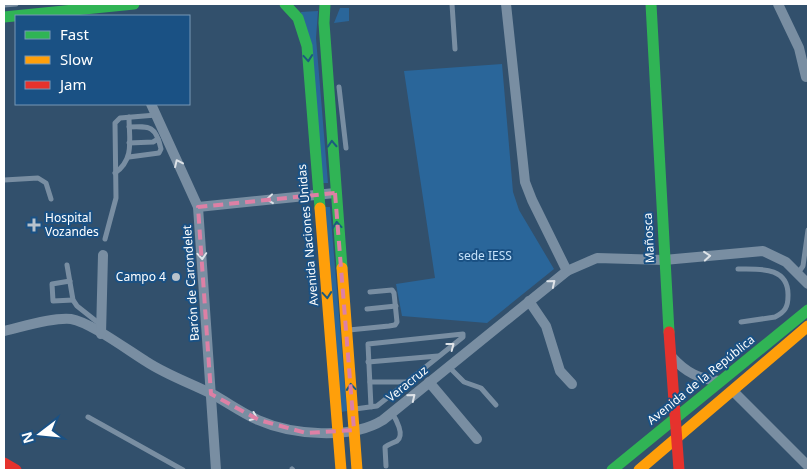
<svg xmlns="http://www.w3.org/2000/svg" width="812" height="474" viewBox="0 0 812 474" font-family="'Noto Sans',sans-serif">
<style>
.green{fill:#2a669a}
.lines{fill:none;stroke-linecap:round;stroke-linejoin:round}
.lane{stroke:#798ea2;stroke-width:5}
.street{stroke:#798ea2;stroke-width:10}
.fast{stroke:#30b455;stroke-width:11}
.slow{stroke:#ff9f0a;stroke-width:11}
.jam{stroke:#e5322d;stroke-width:11}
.oneway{stroke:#1c5b7f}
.oneway2{stroke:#dee3e8}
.marked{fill:none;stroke:#dd80a5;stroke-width:4;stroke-dasharray:10 6;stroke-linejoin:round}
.poi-dot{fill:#b7c2cc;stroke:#1a5184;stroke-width:2}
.labels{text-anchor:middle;stroke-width:4;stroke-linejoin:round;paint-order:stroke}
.poi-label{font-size:12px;fill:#fff;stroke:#1a5184;text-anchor:start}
.street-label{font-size:12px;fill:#fff;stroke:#1a5184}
.park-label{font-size:12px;fill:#c5e1f9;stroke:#1a5184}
</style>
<rect width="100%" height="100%" fill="#32506c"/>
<g class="green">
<path d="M340,8H349V21L334,23Z"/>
<path d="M318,11L316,38L328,183H322L301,12Z"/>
<path d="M502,64L513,192L519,210L554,269L487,323L402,316L396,284L435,278L404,71Z"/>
<path d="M323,207H330L347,411L341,412Z"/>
</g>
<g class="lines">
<g class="lane">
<path d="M452,4L455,49"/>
<path d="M4,5L16,4"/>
<path d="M339,87L346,148"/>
<path d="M129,127C150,126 156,126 161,149L159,153L129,157"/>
<path d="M129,143L153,142L158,139"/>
<path d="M115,173C135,159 129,139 129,117"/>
<path d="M4,180L38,178L46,183L51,199"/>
<path d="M105,239L116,198L115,123L120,118L156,115"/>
<path d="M67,265L73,300L77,306L101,325"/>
<path d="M738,269C759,269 789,266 788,296C788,307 785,312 775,317L741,322"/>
<path d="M798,273L803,266L808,230"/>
<path d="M70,281L52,284L53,301L73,300"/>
<path d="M367,309L396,306"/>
<path d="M349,330L389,326L395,325L397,322L394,293L392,290L370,292"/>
<path d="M368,362L438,356"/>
<path d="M449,367L464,382L481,388L496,405"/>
<path d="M370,382H407"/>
<path d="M355,409L377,406L463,337V334L368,344L371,407"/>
<path d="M88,417L183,470"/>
<path d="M386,466L385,447C389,444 393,443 397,441C405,435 396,419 392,413"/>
<path d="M292,469L293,470"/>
</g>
<g class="street">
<path d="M506,4L525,182L532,200L567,271"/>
<path d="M778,4L799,48L806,77"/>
<path d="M151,104L198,207L216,470"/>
<path d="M198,207L335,193"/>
<path d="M529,301L546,326L560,371L572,384"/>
<path d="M4,331C22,327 53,317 71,319C90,322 129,351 147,362C167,375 190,383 212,394C227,402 242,413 258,420C292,435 351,440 383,420L567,271L597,258L664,260L763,251L786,262L808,284"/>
<path d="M101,334L103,255"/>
<path d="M671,356C685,372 700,380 721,381"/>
<path d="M429,382L477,439"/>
<path d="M733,391L808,466"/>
</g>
<g class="fast">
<path d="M285,4L298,18L307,46L320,208"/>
<path d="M325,4L324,23L342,268"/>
<path d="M651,4L669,332"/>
<path d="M4,17L134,4"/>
<path d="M612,470L808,310"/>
</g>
<g class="slow">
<path d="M320,208L341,470"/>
<path d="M342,268L357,470"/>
<path d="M639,470L808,326"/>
</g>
<g class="jam">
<path d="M669,332L679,470"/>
<path d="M4,463L16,470"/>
</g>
</g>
<defs><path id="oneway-chevron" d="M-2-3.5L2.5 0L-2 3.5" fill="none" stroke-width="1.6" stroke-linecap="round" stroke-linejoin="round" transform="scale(1.25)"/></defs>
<g class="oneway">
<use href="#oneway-chevron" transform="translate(308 58) rotate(85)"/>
<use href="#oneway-chevron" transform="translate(332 144) rotate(-93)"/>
<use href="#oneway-chevron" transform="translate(337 225) rotate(-95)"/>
<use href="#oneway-chevron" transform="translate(327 295) rotate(85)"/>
<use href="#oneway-chevron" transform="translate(351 387) rotate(-95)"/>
</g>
<g class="oneway2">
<use href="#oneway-chevron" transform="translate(178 163) rotate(-115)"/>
<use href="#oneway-chevron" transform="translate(270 199) rotate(174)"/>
<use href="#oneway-chevron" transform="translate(202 256) rotate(86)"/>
<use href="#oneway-chevron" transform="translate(707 256) rotate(-5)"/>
<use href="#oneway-chevron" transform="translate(552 283) rotate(-39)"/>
<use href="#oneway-chevron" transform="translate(451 346) rotate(-37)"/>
<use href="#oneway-chevron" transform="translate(412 397) rotate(-39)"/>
<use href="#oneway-chevron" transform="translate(254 417) rotate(25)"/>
</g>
<path class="marked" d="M335,193L354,430L306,433L259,420L211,394L198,207Z"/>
<g class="poi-dot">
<path d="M31.5 217.5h5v5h5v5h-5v5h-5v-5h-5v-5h5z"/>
<circle cx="176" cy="277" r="5"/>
</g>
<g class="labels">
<g class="poi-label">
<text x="45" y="222">Hospital<tspan x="45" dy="14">Vozandes</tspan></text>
<text x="166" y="281" text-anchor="end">Campo 4</text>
</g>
<g class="street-label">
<text transform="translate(308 235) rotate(-95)" y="4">Avenida Naciones Unidas</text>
<text transform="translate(649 238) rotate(-93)" y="4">Mañosca</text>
<text transform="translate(191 283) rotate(-94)" y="4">Barón de Carondelet</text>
<text transform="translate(701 380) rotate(-39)" y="4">Avenida de la República</text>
<text transform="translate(407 384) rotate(-39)" y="4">Veracruz</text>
</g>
<g class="park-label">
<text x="485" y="260">sede IESS</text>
</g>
</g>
<rect width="812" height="474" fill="none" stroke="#ffffff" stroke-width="10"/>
<rect x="15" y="15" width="175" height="90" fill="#1a5184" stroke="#7697b5"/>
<rect x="25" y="31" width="25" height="8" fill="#30b455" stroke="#7697b5"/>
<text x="60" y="40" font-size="15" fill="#ffffff">Fast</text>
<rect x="25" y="56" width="25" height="8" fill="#ff9f0a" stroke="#7697b5"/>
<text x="60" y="65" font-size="15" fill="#ffffff">Slow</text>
<rect x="25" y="81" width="25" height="8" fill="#e5322d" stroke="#7697b5"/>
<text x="60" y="90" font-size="15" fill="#ffffff">Jam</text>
<g transform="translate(40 434) rotate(254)" stroke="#1a5184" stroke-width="4" paint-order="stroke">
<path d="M0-4L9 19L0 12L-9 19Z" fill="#ffffff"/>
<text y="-8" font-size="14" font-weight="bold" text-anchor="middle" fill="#ffffff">N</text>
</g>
</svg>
